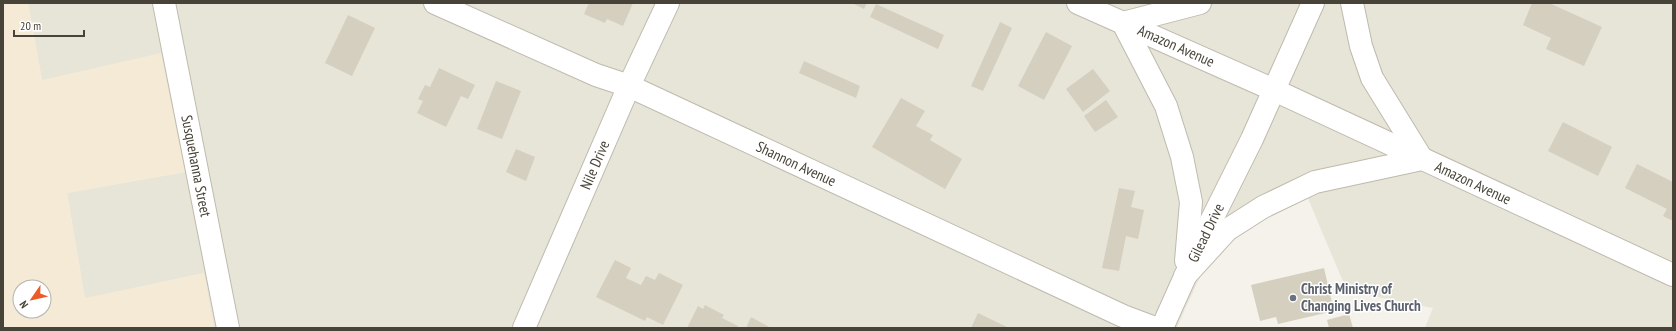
<svg xmlns="http://www.w3.org/2000/svg" width="1676" height="331" viewBox="0 0 1676 331" font-family="'PT Sans Narrow',sans-serif">
<style>
.residential{fill:#e7e4d8}
.commercial{fill:#f4ead6;fill-rule:evenodd}
.building{fill:#d5cfc0}
.lines{fill:none;stroke-linecap:round;stroke-linejoin:round}
.minor-casing{stroke:#bfbaad;stroke-width:24}
.minor{stroke:#fff;stroke-width:22}
.worship-dot{fill:#6b7280;stroke:#fff;stroke-width:1.5}
.labels{text-anchor:middle;stroke-width:3;stroke-linejoin:round;paint-order:stroke}
.street-label{font-size:15px;fill:#474338;stroke:#fff}
.worship-label{font-size:15px;font-weight:bold;fill:#5b616d;stroke:#fff;text-anchor:start}
</style>
<rect width="100%" height="100%" fill="#f4f2ea"/>
<path class="residential" d="M28,3H1673V328H1425L1433,308L1347,291L1307,196L1236,234L1202,273L1185,309L1177,328H214L204,273L85,299L67,193L185,172L42,80Z"/>
<path class="commercial" d="M3,3H28L42,80L161,53L185,172L67,193L85,298L204,273L214,328H3ZM20,287H44V311H20Z"/>
<g class="building">
<path d="M589,3H633L623,26L607,19L605,23L584,14Z"/>
<path d="M852,3H867L864,9Z"/>
<path d="M1532,3H1549L1602,27L1584,66L1546,49L1551,38L1523,25Z"/>
<path d="M876,4L944,35L938,49L870,17Z"/>
<path d="M348,15L375,28L352,76L325,63Z"/>
<path d="M1000,22L1012,28L983,91L971,86Z"/>
<path d="M1046,32L1072,46L1044,100L1018,86Z"/>
<path d="M804,61L860,86L856,98L799,73Z"/>
<path d="M439,68L475,85L468,99L461,96L446,127L417,113L423,101L418,99L425,85L430,87Z"/>
<path d="M1093,69L1110,91L1083,112L1066,89Z"/>
<path d="M496,81L521,91L502,139L477,129Z"/>
<path d="M901,98L925,111L916,126L933,135L930,140L962,159L945,189L872,147Z"/>
<path d="M1106,100L1118,117L1095,132L1084,116Z"/>
<path d="M1563,122L1612,147L1598,176L1548,151Z"/>
<path d="M516,149L535,157L526,181L506,172Z"/>
<path d="M1637,164L1673,182V221L1663,216L1667,209L1625,188Z"/>
<path d="M1119,188L1135,191L1131,207L1144,210L1138,239L1126,236L1119,271L1102,268Z"/>
<path d="M615,260L631,268L626,278L641,285L646,276L655,280L659,273L683,285L663,325L647,317L645,321L596,297Z"/>
<path d="M1324,268L1334,311L1278,324L1276,317L1260,321L1251,285Z"/>
<path d="M705,305L724,315L722,318L738,326L737,328H687L698,306L703,309Z"/>
<path d="M978,313L1009,328H971Z"/>
<path d="M1349,314L1353,328H1329L1327,320Z"/>
<path d="M751,317L771,328H746Z"/>
</g>
<g class="lines">
<defs>
<g id="minor">
<path d="M164,3L228,328"/>
<path d="M435,3L596,75L629,86L1123,316L1155,328"/>
<path d="M1078,3L1274,90L1673,275"/>
<path d="M1186,261L1191,202L1182,157L1166,106L1123,23L1200,3"/>
<path d="M1185,276L1227,230L1263,207L1315,182L1422,159L1372,78L1361,46L1352,3"/>
<path d="M524,328L629,86L668,3"/>
<path d="M1162,328L1201,241L1252,139L1313,3"/>
</g>
</defs>
<use href="#minor" class="minor-casing"/>
<use href="#minor" class="minor"/>
</g>
<circle class="worship-dot" cx="1293" cy="298" r="4"/>
<g class="labels">
<g class="street-label">
<text transform="translate(1176 46) rotate(24)" y="5">Amazon Avenue</text>
<text transform="translate(796 164) rotate(25)" y="5">Shannon Avenue</text>
<text transform="translate(595 165) rotate(-67)" y="5">Nile Drive</text>
<text transform="translate(196 166) rotate(79)" y="5">Susquehanna Street</text>
<text transform="translate(1473 183) rotate(25)" y="5">Amazon Avenue</text>
<text transform="translate(1206 233) rotate(-64)" y="5">Gilead Drive</text>
</g>
<g class="worship-label">
<text x="1301" y="294">Christ Ministry of<tspan x="1301" dy="17">Changing Lives Church</tspan></text>
</g>
</g>
<rect width="1676" height="331" fill="none" stroke="#474338" stroke-width="8"/>
<g transform="translate(32 299) rotate(236)"><circle r="19" fill="#ffffff" stroke="#b5b4af"/>
<path d="M0-3L7 15L0 10L-7 15Z" fill="#ec5a28"/>
<text y="-6" font-size="11" font-weight="bold" text-anchor="middle" fill="#474338">N</text>
</g>
<path d="M14 30v6h70v-6" fill="none" stroke="#474338" stroke-width="2"/>
<text x="20" y="30" font-size="12" fill="#474338" stroke="#ffffff" stroke-width="3" paint-order="stroke">20 m</text>
</svg>
